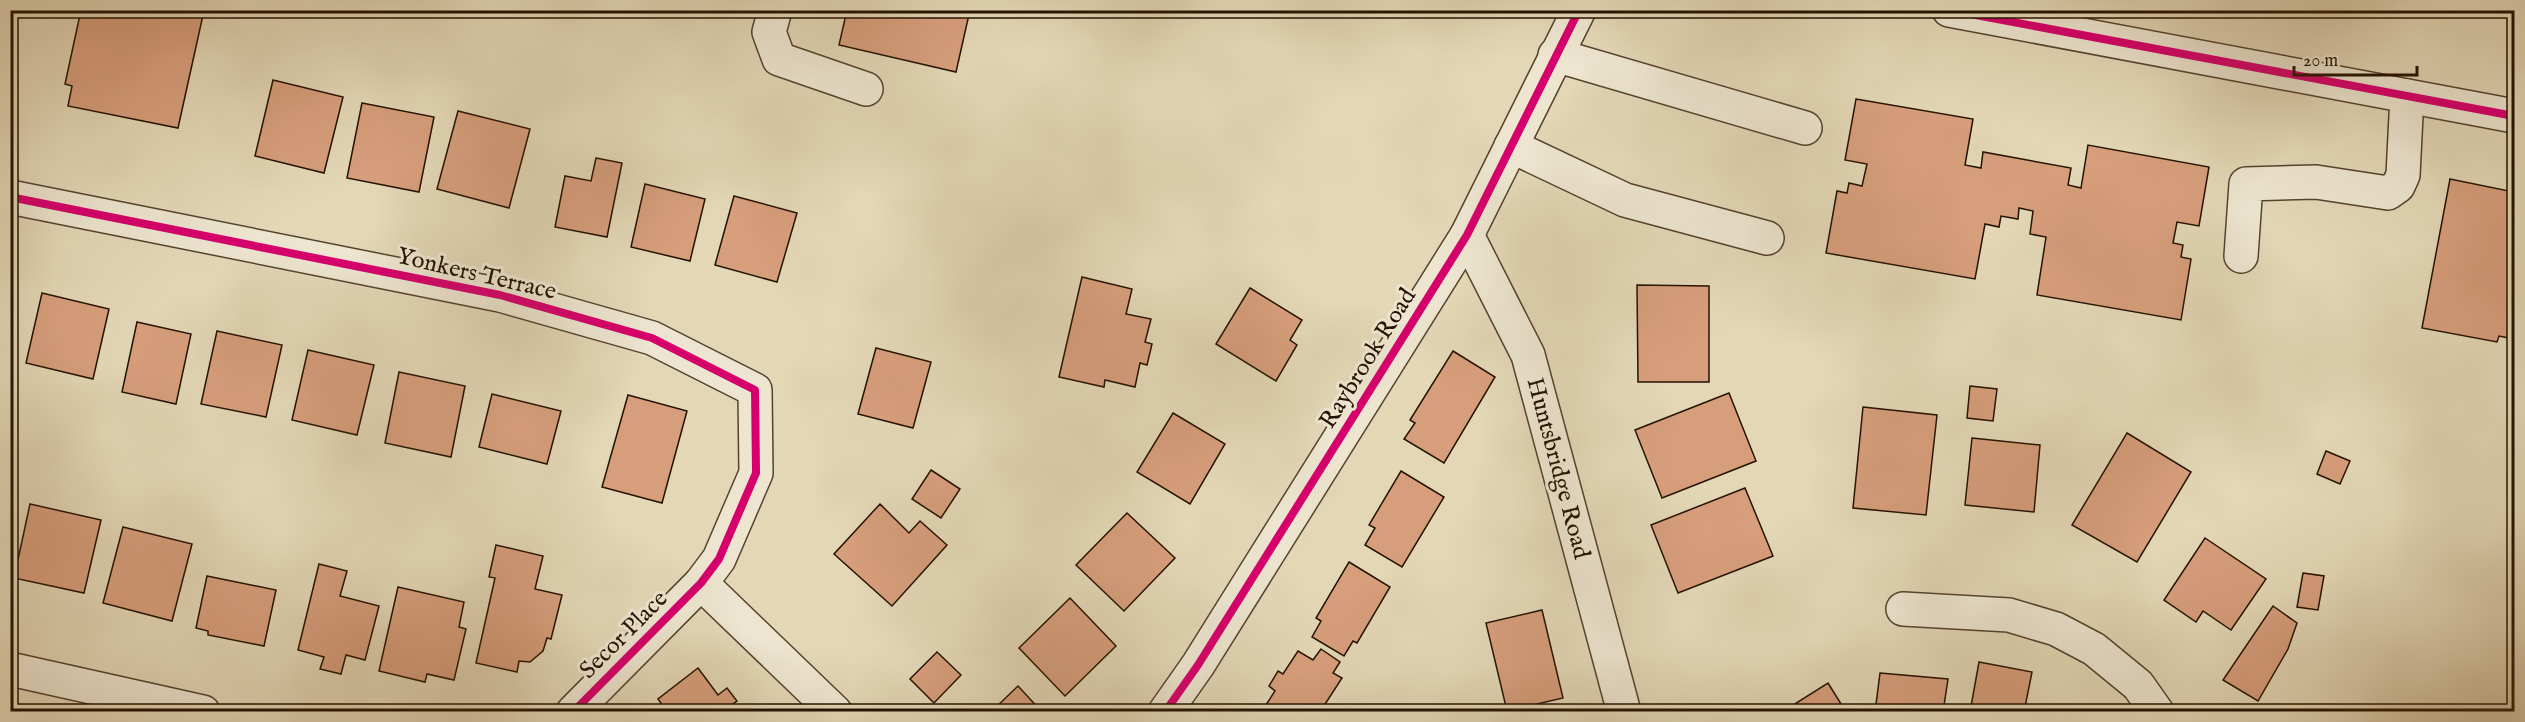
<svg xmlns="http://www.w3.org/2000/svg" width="2525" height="722" viewBox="0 0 2525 722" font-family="'IM FELL English',serif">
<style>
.building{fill:#d79e7c;stroke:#241200;stroke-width:1.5}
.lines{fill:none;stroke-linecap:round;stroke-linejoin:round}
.minor-casing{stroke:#54432e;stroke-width:36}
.minor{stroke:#ede5d0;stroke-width:33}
.cycleway-casing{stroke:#ede5d0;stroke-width:11}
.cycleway{stroke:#d6006c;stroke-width:8}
.labels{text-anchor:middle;stroke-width:6;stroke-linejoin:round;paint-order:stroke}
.street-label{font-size:24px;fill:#241200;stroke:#ede5d0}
</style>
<rect width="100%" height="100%" fill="#e3d7b6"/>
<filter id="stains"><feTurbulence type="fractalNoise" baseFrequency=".00333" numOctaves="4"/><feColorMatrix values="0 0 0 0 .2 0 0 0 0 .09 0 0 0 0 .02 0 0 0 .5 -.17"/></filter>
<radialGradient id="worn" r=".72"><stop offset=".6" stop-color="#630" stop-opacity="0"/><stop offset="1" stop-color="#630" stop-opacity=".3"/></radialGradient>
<g class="building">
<path d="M81,10H194L193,13L203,15L178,128L68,106L72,86L65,84Z"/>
<path d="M847,10H970L956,72L839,45Z"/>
<path d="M273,80L343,97L324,173L255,156Z"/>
<path d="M1856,99L1973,119L1965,165L1981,168L1983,152L2071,168L2068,185L2081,188L2088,145L2209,167L2199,226L2177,222L2173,243L2183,245L2181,257L2191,259L2181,320L2037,295L2046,237L2030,234L2033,211L2019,208L2018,219L2001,216L1999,227L1985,224L1975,279L1826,253L1837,191L1847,193L1849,183L1862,186L1867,164L1845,160Z"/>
<path d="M362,103L434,117L419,192L347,178Z"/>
<path d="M458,111L530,129L509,208L437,189Z"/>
<path d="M596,158L622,163L607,237L555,227L565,176L591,181Z"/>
<path d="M2450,179L2514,192V339L2499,336L2497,342L2422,328Z"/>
<path d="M645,184L705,199L690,261L631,247Z"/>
<path d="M734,196L797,213L777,282L715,265Z"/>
<path d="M1082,277L1132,289L1126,314L1151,319L1145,342L1152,344L1147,365L1140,363L1135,387L1105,380L1104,387L1059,377Z"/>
<path d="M1637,285L1709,286V382H1638Z"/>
<path d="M1250,288L1302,320L1290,340L1297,345L1276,381L1216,344Z"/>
<path d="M42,293L109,309L93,379L26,363Z"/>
<path d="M137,322L191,334L176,404L122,392Z"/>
<path d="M217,331L282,345L266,417L201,404Z"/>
<path d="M876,348L931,362L913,428L858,414Z"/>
<path d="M308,350L374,365L357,435L292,420Z"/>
<path d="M1453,351L1495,377L1444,463L1404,439L1415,423L1410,420Z"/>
<path d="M399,372L465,386L451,457L385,443Z"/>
<path d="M1970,386L1997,389L1993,421L1967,418Z"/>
<path d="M1729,393L1756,461L1662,498L1635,430Z"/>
<path d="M492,394L561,411L547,464L479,447Z"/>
<path d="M628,395L687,411L662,503L602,487Z"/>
<path d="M1863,407L1937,415L1926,515L1853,508Z"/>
<path d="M1173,413L1225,444L1190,504L1137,472Z"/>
<path d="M2127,433L2191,472L2137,562L2072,525Z"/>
<path d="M1972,438L2040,445L2034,512L1965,505Z"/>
<path d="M2326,451L2350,461L2340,484L2317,474Z"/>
<path d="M931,470L960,489L941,518L912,499Z"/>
<path d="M1401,471L1444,497L1402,567L1365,545L1375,528L1369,525Z"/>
<path d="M1745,488L1773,556L1678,593L1651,525Z"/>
<path d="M30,504L101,520L84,593L14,578Z"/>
<path d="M880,504L909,533L920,521L947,545L892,606L834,554Z"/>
<path d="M1127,513L1175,558L1124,611L1076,565Z"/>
<path d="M123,527L192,544L172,621L103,603Z"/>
<path d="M2205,538L2266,579L2231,630L2203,611L2196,622L2164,600Z"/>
<path d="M496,545L543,556L535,589L562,595L551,639L547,638L543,651L530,662L519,661L517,672L476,663L495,578L489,577Z"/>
<path d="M1349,562L1390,587L1357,643L1353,641L1344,656L1312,637L1321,621L1316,618Z"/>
<path d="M319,564L347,571L340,596L379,606L365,660L346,655L341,674L320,669L324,657L298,650Z"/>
<path d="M2303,573L2324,576L2318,610L2297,607Z"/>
<path d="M207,576L276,590L264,646L208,635V631L196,628Z"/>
<path d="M398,587L464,602L459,627L466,629L454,680L427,674L425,682L379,671Z"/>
<path d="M1070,598L1116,646L1065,696L1019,648Z"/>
<path d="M2273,606L2297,623L2288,649L2258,701L2223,680Z"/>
<path d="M1542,610L1563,698L1507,711L1486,623Z"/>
<path d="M1321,649L1340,662L1333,673L1342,678L1320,712H1267L1264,708L1275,691L1269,686L1278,671L1283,674L1298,651L1313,660Z"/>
<path d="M937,652L961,675L934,703L910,679Z"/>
<path d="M1979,662L2032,672L2024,712H1970Z"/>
<path d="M698,668L718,695L727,688L737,701L727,708L730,712H667L658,699Z"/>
<path d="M1880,673L1948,679L1943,712H1875Z"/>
<path d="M1828,683L1846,712H1782Z"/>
<path d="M1018,686L1042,712H991Z"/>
</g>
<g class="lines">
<defs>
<g id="minor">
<path d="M775,10L769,32L779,59L866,89"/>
<path d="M1949,10L2514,116"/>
<path d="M1555,55L1805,128"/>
<path d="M1511,146L1625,200L1767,238"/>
<path d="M10,197L500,295L652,338L755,390L756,473L719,559L701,583L573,712"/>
<path d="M1467,235L1528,355L1624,712"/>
<path d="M2241,256L2246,184L2316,182L2388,193L2398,186L2403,175L2407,96"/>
<path d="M701,583L835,712"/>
<path d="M1903,609L2009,615L2056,629L2094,649L2138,685L2157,712"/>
<path d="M10,669L203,712"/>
<path d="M1165,712L1198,665L1467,235L1579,10"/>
</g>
</defs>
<use href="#minor" class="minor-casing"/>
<use href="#minor" class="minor"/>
<defs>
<g id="cycleway">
<path d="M1949,10L2514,116"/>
<path d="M10,197L500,295L652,338L755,390L756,473L719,559L701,583L573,712"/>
<path d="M1165,712L1198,665L1467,235L1579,10"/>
</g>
</defs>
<use href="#cycleway" class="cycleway-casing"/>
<use href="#cycleway" class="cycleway"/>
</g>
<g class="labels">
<g class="street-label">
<text transform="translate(477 273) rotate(13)" y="8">Yonkers Terrace</text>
<text transform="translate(1367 358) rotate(-58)" y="8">Raybrook Road</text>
<text transform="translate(1559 468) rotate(75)" y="8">Huntsbridge Road</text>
<text transform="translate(623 634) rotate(-45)" y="8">Secor Place</text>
</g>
</g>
<rect width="2525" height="722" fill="none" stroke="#e3d7b6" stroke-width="36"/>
<rect x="12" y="12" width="2501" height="698" fill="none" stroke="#241200" stroke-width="3"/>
<rect x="18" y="18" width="2489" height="686" fill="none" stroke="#241200" stroke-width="1.5"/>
<path d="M2294 66v9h123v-9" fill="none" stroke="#241200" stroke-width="3"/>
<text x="2303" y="66" font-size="18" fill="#241200" stroke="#ede5d0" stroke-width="4.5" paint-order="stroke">20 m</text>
<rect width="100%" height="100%" filter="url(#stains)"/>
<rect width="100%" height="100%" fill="url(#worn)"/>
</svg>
